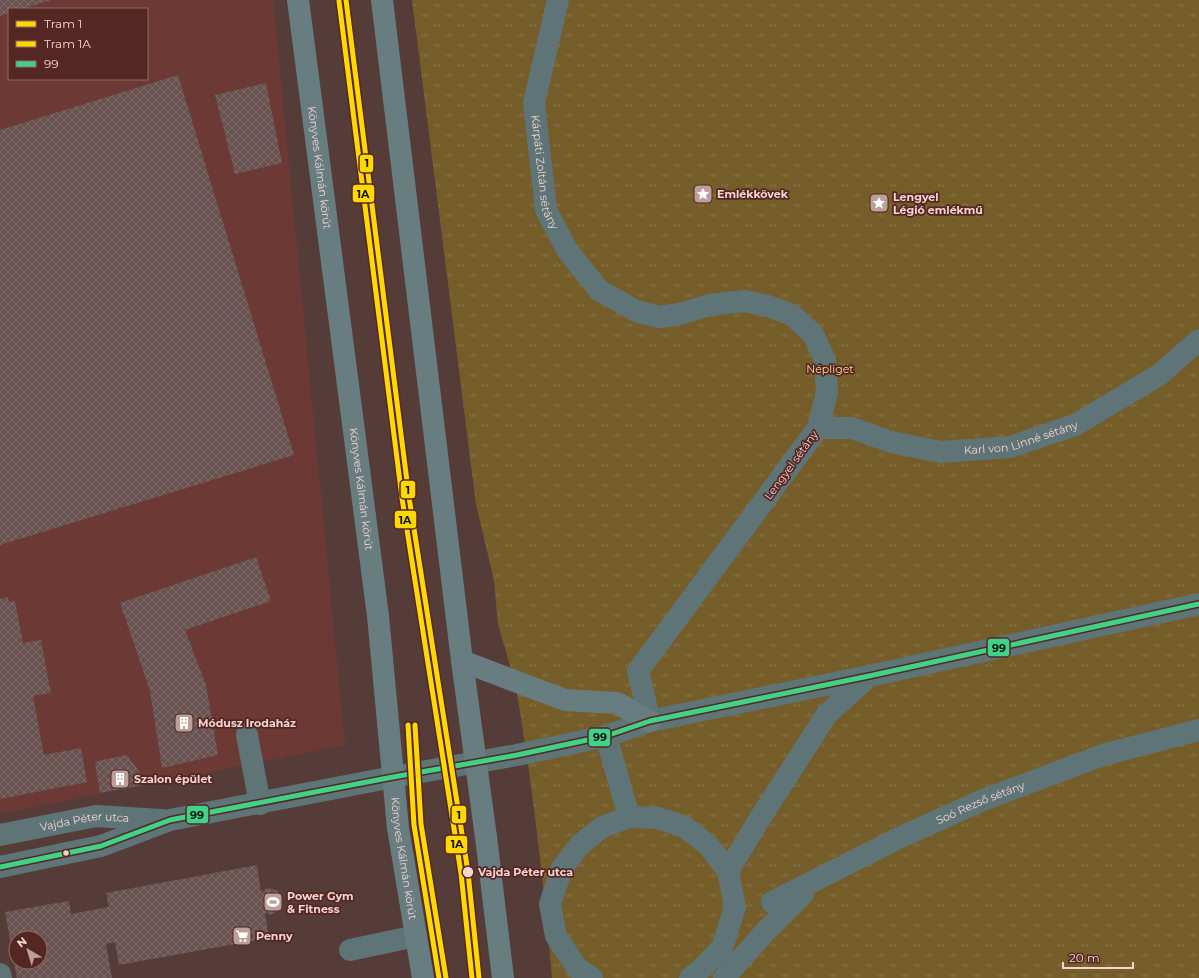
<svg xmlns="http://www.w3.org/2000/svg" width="1199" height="978" viewBox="0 0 1199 978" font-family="Montserrat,sans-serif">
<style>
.built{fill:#6c3934;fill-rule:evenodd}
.grass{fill:url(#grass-tufts)}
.building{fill:url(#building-cross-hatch);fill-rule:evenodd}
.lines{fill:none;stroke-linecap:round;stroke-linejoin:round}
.minor{stroke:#5e7477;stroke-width:22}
.major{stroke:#677d80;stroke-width:22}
.bus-1-casing{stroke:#552723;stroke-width:8}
.bus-1{stroke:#40d288;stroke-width:5}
.tram-1-casing{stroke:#552723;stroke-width:8}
.tram-2-casing{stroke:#552723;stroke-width:8}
.tram-1{stroke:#ffd800;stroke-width:5}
.tram-2{stroke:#ffd800;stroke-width:5}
.bus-dot{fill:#f3d4d0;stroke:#552723;stroke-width:1.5}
.labels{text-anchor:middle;stroke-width:3.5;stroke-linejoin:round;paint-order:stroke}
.street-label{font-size:11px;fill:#f3d4d0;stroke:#552723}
.poi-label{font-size:11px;font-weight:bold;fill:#f3d4d0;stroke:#552723;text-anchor:start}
.park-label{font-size:11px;fill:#fddd96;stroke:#552723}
.stop-label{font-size:11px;font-weight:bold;fill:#f3d4d0;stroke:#552723;text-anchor:start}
.line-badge{stroke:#552723;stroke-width:1.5}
.pale-badge-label{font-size:11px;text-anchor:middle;font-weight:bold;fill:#111}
</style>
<defs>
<pattern id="grass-tufts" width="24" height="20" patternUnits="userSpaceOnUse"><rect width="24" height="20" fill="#755d2a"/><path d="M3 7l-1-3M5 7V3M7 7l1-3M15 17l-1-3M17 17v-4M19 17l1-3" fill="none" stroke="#897348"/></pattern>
<pattern id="building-cross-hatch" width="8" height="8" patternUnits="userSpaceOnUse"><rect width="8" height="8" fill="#685351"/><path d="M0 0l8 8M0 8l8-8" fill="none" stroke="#7e6b69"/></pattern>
</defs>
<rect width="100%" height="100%" fill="#553c39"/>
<path class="built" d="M0,0H273L345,745L0,814ZM9,9H147V79H9Z"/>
<path class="grass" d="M412,0H1199V978H552C543,875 531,772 513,670L511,669L498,624L494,581L476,504Z"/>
<g class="building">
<path d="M0,0H51L22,9H9V13L0,16Z"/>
<path d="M178,75L294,455L0,545V130Z"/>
<path d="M266,83L282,163L235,174L215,95Z"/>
<path d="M256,557L271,601L185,630L206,685L218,755L162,768L150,691L120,603Z"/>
<path d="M8,597L9,602L15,601L23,643L41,640L51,693L33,696L44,755L81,748L87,782L0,799V599Z"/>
<path d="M127,755L141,774L143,785L100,793L95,764L97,761Z"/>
<path d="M257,865L261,892L268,888L278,891L283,900L280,909L271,915L265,913L269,938L119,965L115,942L106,944L112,978H17L5,912L69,901L71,914L109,907L106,893ZM16,938H40V962H16Z"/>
</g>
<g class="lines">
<g class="minor">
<path id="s1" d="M558,0L534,103L546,210L567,250L599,290L636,311L659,317L680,314L709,305L744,301L768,306L792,315L813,334L825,360L827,392L818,428L638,671L650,721"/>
<path id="s2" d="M818,428H852L891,442L941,452L1010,447L1075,425L1159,375L1199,340"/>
<path d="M247,735L260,804"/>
<path d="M606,736L629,817"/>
<path id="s3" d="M0,835L96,816L161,820"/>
<path d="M0,867L101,846L170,820L393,777L517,755L606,736L650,721L869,676L1199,604"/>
<path d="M728,871L759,820L827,714L869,676"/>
<path id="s4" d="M772,902L903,836L983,800L1103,755L1199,730"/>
<path d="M350,950L416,936"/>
<path d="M0,974L1,978"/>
<path d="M592,978L577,968L556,936L550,904L562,868L580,845L602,827L629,817L658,818L685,827L708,845L728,871L735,907L722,948L700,970L690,978"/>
<path d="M724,978L765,932L803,894"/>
</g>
<g class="major">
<path id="s5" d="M298,0L378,616L398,828L423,978"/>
<path d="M382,0L462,661L486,837L503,978"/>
<path d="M462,661L565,700L617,703L650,721"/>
</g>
<defs>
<path id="bus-1" d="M0,867L101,846L170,820L393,777L517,755L606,736L650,721L869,676L1199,604"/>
</defs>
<use href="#bus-1" class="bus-1-casing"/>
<use href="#bus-1" class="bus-1"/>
<defs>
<g id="tram-1">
<path d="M346,0L409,497L468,872L479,978"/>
<path d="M415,725L421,824L446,978"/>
</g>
<g id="tram-2">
<path d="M339,1L402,498L461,873L472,978"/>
<path d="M408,725L414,825L439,978"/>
</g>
</defs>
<use href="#tram-1" class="tram-1-casing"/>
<use href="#tram-2" class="tram-2-casing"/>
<use href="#tram-1" class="tram-1"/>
<use href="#tram-2" class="tram-2"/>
</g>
<defs>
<symbol id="sight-square" viewBox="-11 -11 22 22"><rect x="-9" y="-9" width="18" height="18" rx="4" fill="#bc9f9b" stroke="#552723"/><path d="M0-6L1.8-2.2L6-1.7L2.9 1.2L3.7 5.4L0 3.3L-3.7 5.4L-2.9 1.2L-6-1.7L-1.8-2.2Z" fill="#fff"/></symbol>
<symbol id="building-square" viewBox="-11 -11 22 22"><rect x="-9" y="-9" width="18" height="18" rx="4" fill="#bc9f9b" stroke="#552723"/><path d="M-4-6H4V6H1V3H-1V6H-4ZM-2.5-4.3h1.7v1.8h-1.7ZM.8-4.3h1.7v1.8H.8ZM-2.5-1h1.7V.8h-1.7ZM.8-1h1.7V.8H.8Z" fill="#fff"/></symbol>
<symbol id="stadium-square" viewBox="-11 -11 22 22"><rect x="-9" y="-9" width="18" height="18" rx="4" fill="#bc9f9b" stroke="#552723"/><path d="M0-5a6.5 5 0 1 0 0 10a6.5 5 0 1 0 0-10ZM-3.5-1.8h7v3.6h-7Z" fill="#fff"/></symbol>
<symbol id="supermarket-square" viewBox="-11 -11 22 22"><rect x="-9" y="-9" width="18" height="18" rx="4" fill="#bc9f9b" stroke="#552723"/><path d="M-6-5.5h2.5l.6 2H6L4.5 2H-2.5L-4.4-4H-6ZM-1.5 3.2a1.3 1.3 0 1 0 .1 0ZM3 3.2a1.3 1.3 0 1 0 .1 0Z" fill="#fff"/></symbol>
</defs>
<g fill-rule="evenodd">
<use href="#sight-square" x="692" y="183" width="22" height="22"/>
<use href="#sight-square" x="868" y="192" width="22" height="22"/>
<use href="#building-square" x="173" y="712" width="22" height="22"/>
<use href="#building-square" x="109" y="768" width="22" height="22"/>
<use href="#stadium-square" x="262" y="891" width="22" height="22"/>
<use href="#supermarket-square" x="231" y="925" width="22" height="22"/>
</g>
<g class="bus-dot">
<circle cx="66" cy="853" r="3.5"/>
<circle cx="468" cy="872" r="6"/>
</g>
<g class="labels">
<g class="street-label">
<text dy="4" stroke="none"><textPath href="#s5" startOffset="169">Könyves Kálmán körút</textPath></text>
<text dy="4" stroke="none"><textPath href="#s1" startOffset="176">Kárpáti Zoltán sétány</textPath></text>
<text dy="4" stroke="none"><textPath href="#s2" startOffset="208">Karl von Linné sétány</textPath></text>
<text transform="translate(791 465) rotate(-54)" y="4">Lengyel sétány</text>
<text dy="4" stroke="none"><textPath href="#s5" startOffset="493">Könyves Kálmán körút</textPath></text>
<text dy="4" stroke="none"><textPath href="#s4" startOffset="231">Soó Rezső sétány</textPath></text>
<text dy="4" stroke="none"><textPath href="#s3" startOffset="86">Vajda Péter utca</textPath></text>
<text dy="4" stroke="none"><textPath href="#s5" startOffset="865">Könyves Kálmán körút</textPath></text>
</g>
<g class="poi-label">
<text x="717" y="198">Emlékkövek</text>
<text x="893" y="201">Lengyel<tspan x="893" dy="13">Légió emlékmű</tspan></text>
<text x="198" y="727">Módusz Irodaház</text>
<text x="134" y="783">Szalon épület</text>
<text x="287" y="900">Power Gym<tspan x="287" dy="13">&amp; Fitness</tspan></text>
<text x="256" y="940">Penny</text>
</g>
<g class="park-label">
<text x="830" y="373">Népliget</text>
</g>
<g class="stop-label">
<text x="478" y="876">Vajda Péter utca</text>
</g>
</g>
<g class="line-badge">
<rect x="359" y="154" width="15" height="19" rx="4" fill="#ffd800"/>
<rect x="352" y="184" width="23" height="19" rx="4" fill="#ffd800"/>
<rect x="400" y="480" width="16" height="19" rx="4" fill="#ffd800"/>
<rect x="394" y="510" width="23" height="19" rx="4" fill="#ffd800"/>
<rect x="987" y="638" width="23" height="19" rx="4" fill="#40d288"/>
<rect x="588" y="728" width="23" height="19" rx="4" fill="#40d288"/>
<rect x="186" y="805" width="23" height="19" rx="4" fill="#40d288"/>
<rect x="451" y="805" width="16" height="19" rx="4" fill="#ffd800"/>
<rect x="445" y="835" width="23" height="19" rx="4" fill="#ffd800"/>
</g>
<g class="pale-badge-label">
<text x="367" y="167">1</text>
<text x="363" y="198">1A</text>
<text x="408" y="494">1</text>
<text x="405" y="524">1A</text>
<text x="999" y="652">99</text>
<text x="600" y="741">99</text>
<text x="197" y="819">99</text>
<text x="459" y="819">1</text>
<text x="457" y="848">1A</text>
</g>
<rect x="8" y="8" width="140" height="72" fill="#552723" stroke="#946c68"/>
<rect x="16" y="21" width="20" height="6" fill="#ffd800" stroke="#946c68"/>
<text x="44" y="28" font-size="12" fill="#f3d4d0">Tram 1</text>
<rect x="16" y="41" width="20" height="6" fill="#ffd800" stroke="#946c68"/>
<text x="44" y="48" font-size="12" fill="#f3d4d0">Tram 1A</text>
<rect x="16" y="61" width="20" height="6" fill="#40d288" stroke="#946c68"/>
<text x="44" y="68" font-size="12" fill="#f3d4d0">99</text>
<g transform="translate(28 950) rotate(322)"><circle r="19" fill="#552723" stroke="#946c68"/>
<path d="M0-3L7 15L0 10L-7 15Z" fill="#bc9f9b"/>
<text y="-6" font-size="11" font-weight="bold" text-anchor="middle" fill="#f3d4d0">N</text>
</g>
<path d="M1063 962v6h70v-6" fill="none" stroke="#f3d4d0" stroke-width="2"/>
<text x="1069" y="962" font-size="12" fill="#f3d4d0" stroke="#552723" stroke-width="3" paint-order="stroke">20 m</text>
</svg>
